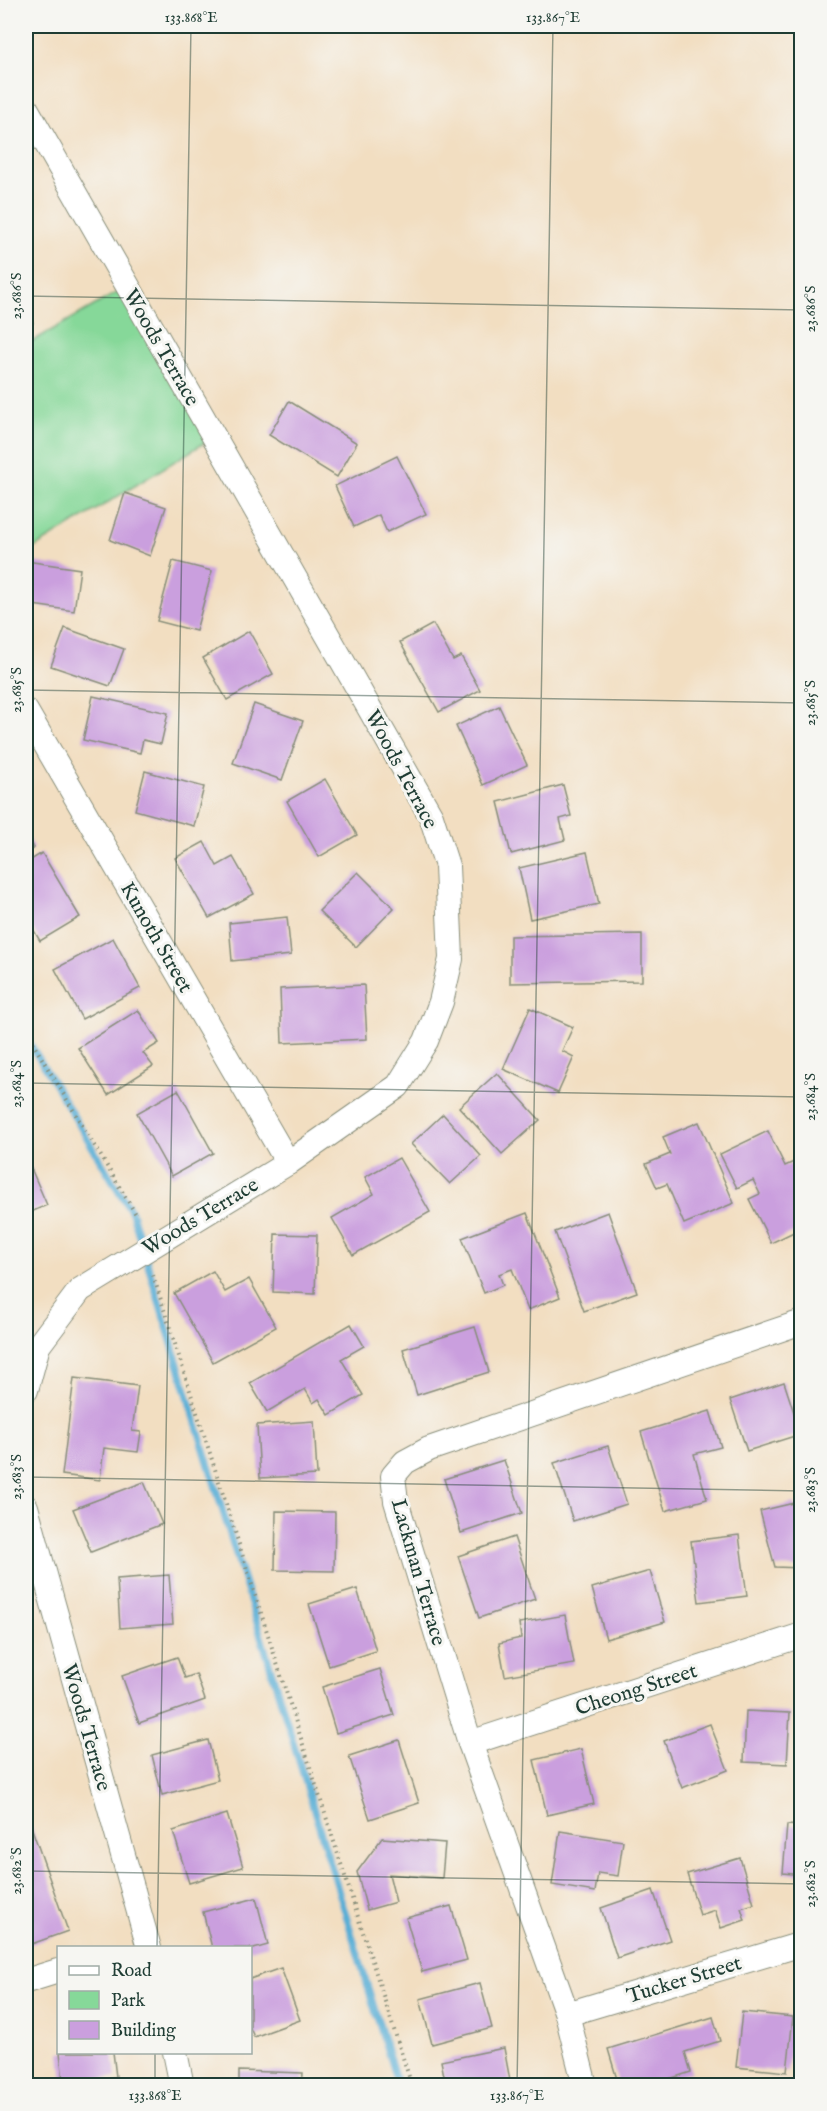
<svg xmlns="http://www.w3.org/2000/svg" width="827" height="2111" viewBox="0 0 827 2111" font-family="'IM FELL English',serif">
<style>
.green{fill:#86d899;stroke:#528a66;stroke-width:1.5}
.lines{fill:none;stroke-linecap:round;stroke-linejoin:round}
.stream{stroke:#59aed5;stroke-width:7}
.building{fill:#ca9fde}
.street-casing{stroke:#888e7a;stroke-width:26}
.path{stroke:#888e7a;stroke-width:4;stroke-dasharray:1.5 4.5;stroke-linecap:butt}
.street{stroke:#fff;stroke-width:24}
.ticks{fill:none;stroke:#1f3d34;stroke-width:1.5;stroke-opacity:0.45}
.labels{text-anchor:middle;stroke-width:6;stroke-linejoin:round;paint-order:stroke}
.street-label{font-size:21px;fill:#1f3d34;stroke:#f6f6f2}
.neatline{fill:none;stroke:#1f3d34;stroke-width:2}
.ticks-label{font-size:15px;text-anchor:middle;fill:#1f3d34}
</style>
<rect width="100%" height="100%" fill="#f6f6f2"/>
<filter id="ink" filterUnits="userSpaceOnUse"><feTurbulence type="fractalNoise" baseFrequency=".0167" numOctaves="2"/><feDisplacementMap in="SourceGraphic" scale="12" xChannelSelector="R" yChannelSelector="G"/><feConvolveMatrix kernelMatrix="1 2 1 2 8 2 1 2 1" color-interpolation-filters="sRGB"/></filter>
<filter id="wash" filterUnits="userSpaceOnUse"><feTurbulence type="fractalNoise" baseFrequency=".008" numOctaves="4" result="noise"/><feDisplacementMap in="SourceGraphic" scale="24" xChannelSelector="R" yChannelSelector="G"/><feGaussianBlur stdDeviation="1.35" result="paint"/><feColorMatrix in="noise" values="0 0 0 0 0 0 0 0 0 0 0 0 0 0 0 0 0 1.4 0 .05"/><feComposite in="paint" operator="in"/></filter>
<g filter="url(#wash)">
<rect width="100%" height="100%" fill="#f2dec1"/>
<path class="green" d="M128,286L214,437L26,553V345Z"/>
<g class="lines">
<path class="stream" d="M26,1037L132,1213L398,2086"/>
</g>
<g id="blocks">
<g class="building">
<path d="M26,294L33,323L26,325Z"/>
<path d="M289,401L357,443L337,477L269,435Z"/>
<path d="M397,456L426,514L387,532L379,515L354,527L335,486Z"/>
<path d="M125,493L166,507L150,556L110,540Z"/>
<path d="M26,561L80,569L74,611L26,604Z"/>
<path d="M173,561L212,571L196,631L157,621Z"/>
<path d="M433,624L453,660L461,656L480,690L439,712L400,642Z"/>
<path d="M65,628L124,649L110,686L51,666Z"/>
<path d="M249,631L273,674L227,700L203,658Z"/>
<path d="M93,696L168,713L161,744L143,740L140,753L83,740Z"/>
<path d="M254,704L303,721L282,780L233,763Z"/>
<path d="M499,706L527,765L483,785L456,726Z"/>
<path d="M145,771L204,787L194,826L135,810Z"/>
<path d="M325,779L357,835L319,857L287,801Z"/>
<path d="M563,785L571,816L560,819L565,840L511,854L498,802Z"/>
<path d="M26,833L34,848L26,853Z"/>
<path d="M204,842L217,866L233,857L254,894L209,918L175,858Z"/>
<path d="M587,852L599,904L530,919L519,868Z"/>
<path d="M42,853L80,917L40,941L26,917V863Z"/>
<path d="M358,872L394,908L356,947L319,911Z"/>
<path d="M287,917L291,955L232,961L229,923Z"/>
<path d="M642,934V981L510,983V936Z"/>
<path d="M113,938L140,988L82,1019L55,969Z"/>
<path d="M364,985L367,1039L282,1043L280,989Z"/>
<path d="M530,1008L573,1027L562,1051L574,1057L558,1093L503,1069Z"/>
<path d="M138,1010L159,1043L143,1053L153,1066L108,1095L78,1048Z"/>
<path d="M497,1073L540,1120L502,1154L459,1107Z"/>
<path d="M178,1090L213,1153L172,1176L137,1113Z"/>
<path d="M443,1114L481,1156L450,1184L411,1144Z"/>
<path d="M699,1122L734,1203L684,1224L667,1184L657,1188L646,1164L670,1154L663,1137Z"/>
<path d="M768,1131L785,1166L796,1161L802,1172V1228L771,1243L749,1199L760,1194L753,1180L737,1188L720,1154Z"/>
<path d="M26,1157L47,1205L26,1214Z"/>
<path d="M399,1158L430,1212L353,1255L332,1218L374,1194L365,1177Z"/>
<path d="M608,1212L637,1292L584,1311L555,1232Z"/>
<path d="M527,1213L560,1297L528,1310L512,1269L499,1274L503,1285L484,1293L462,1238Z"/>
<path d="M275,1234L317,1235L315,1294L273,1292Z"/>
<path d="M213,1271L225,1292L249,1279L276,1327L213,1362L174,1293Z"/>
<path d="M351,1324L364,1346L341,1359L363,1395L329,1415L319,1399L313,1403L305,1389L267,1412L250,1383Z"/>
<path d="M475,1327L489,1372L417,1395L403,1349Z"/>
<path d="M74,1378L138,1386L132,1431L141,1432L138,1452L104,1448L100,1480L62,1475Z"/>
<path d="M784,1382L801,1434L747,1451L730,1400Z"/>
<path d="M710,1411L721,1447L694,1454L707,1499L665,1511L641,1432Z"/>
<path d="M314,1421L317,1475L260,1478L257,1425Z"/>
<path d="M608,1446L627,1504L573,1521L554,1463Z"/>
<path d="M504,1460L522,1513L461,1533L444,1479Z"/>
<path d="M144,1482L162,1524L91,1552L73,1509Z"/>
<path d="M794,1503L799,1518H802V1568L775,1567L760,1511Z"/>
<path d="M276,1511L335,1512L334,1571L275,1570Z"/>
<path d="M739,1535L747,1596L699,1602L691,1541Z"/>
<path d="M514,1537L535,1599L479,1618L458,1556Z"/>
<path d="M650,1571L665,1622L606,1639L592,1588Z"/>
<path d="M169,1575L173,1624L120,1628L117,1579Z"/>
<path d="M357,1589L376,1651L329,1666L309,1604Z"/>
<path d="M565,1615L574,1664L505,1676L499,1643L521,1638L519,1623Z"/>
<path d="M177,1657L185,1678L196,1674L205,1700L139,1723L122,1676Z"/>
<path d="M380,1669L394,1715L336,1733L322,1687Z"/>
<path d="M746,1711L790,1713L787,1764L744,1762Z"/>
<path d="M710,1724L728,1770L682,1788L664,1741Z"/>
<path d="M208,1740L218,1780L162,1795L152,1755Z"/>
<path d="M399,1740L419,1803L370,1819L349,1756Z"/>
<path d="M581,1749L594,1804L547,1815L534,1760Z"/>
<path d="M26,1812L68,1931L26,1946Z"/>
<path d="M227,1814L243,1867L189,1883L173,1831Z"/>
<path d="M787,1825L802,1826V1875L783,1873Z"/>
<path d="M560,1831L623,1841L618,1876L598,1873L595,1892L552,1885Z"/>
<path d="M382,1838L445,1843L442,1878L389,1874L396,1902L367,1910L357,1872Z"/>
<path d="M740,1858L754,1904L741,1908L745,1920L721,1928L715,1910L700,1915L687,1874Z"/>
<path d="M653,1890L670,1940L617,1958L601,1908Z"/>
<path d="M256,1898L268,1945L250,1950V1948H212L203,1912Z"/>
<path d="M451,1906L467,1960L422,1972L406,1918Z"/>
<path d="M281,1968L300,2020L254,2037L250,2028V1979Z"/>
<path d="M480,1983L492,2028L432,2044L420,1999Z"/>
<path d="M742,2012L793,2017L787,2072L736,2067Z"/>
<path d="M713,2017L720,2041L685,2052L691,2072L647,2086H619L608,2049Z"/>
<path d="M504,2048L511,2086H446L441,2061Z"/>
<path d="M60,2052H113L116,2077L63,2082Z"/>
<path d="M239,2071L303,2073L302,2086H239Z"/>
</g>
</g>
</g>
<g filter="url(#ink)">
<use href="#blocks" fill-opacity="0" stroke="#888e7a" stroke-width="1.5"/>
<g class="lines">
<defs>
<g id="street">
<path d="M26,108L431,816L447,866L451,959L441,1002L426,1041L398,1086L288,1163L80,1290L38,1346L26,1390"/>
<path d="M26,711L288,1163"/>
<path d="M26,1507L149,1948"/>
<path d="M470,1743L802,1635"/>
<path d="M26,1981L58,1971"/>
<path d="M567,2014L802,1944"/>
<path d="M175,2052L182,2086"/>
<path d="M585,2086L567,2014L470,1743L396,1501L393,1476L405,1462L429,1449L802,1322"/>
</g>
</defs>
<use href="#street" class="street-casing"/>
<g class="path">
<path d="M26,1032L137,1216"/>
<path d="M153,1275L412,2086"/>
</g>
<use href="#street" class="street"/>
</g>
</g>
<path class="ticks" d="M26,296L802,310M26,690L802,703M26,1083L802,1097M26,1477L802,1491M26,1871L802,1884M157,1948L191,26M155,2086V2052M517,2086L553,26"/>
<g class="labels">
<g class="street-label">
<text transform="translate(162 347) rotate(60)" y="7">Woods Terrace</text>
<text transform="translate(402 769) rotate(62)" y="7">Woods Terrace</text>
<text transform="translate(157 937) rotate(60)" y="7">Kunoth Street</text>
<text transform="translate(200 1216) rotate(-31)" y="7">Woods Terrace</text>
<text transform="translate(419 1572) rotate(74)" y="7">Lackman Terrace</text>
<text transform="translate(636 1689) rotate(-18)" y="7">Cheong Street</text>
<text transform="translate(87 1727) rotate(74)" y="7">Woods Terrace</text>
<text transform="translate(684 1979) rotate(-17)" y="7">Tucker Street</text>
</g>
</g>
<rect width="827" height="2111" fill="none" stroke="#f6f6f2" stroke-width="66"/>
<rect x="57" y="1946" width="195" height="108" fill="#f6f6f2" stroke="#a0aca6" stroke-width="1.5"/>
<rect x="69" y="1966" width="30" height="9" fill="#ffffff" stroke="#a0aca6" stroke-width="1.5"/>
<text x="111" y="1976" font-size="18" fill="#1f3d34">Road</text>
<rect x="69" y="1991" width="30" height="18" fill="#86d899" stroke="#a0aca6" stroke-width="1.5"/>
<text x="111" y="2006" font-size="18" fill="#1f3d34">Park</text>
<rect x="69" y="2021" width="30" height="18" fill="#ca9fde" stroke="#a0aca6" stroke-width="1.5"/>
<text x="111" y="2036" font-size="18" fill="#1f3d34">Building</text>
<rect x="33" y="33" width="761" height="2045" class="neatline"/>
<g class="ticks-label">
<text x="191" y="22">133.868°E</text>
<text x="553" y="22">133.867°E</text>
<text transform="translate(16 296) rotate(-90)" y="5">23.686°S</text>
<text transform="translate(810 309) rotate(-90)" y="5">23.686°S</text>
<text transform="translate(16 690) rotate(-90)" y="5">23.685°S</text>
<text transform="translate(810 703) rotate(-90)" y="5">23.685°S</text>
<text transform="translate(16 1084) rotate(-90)" y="5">23.684°S</text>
<text transform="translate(810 1097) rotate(-90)" y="5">23.684°S</text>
<text transform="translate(16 1477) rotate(-90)" y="5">23.683°S</text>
<text transform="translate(810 1490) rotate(-90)" y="5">23.683°S</text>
<text transform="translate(16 1871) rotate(-90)" y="5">23.682°S</text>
<text transform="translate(810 1884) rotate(-90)" y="5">23.682°S</text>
<text x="155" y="2100">133.868°E</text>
<text x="517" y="2100">133.867°E</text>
</g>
</svg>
